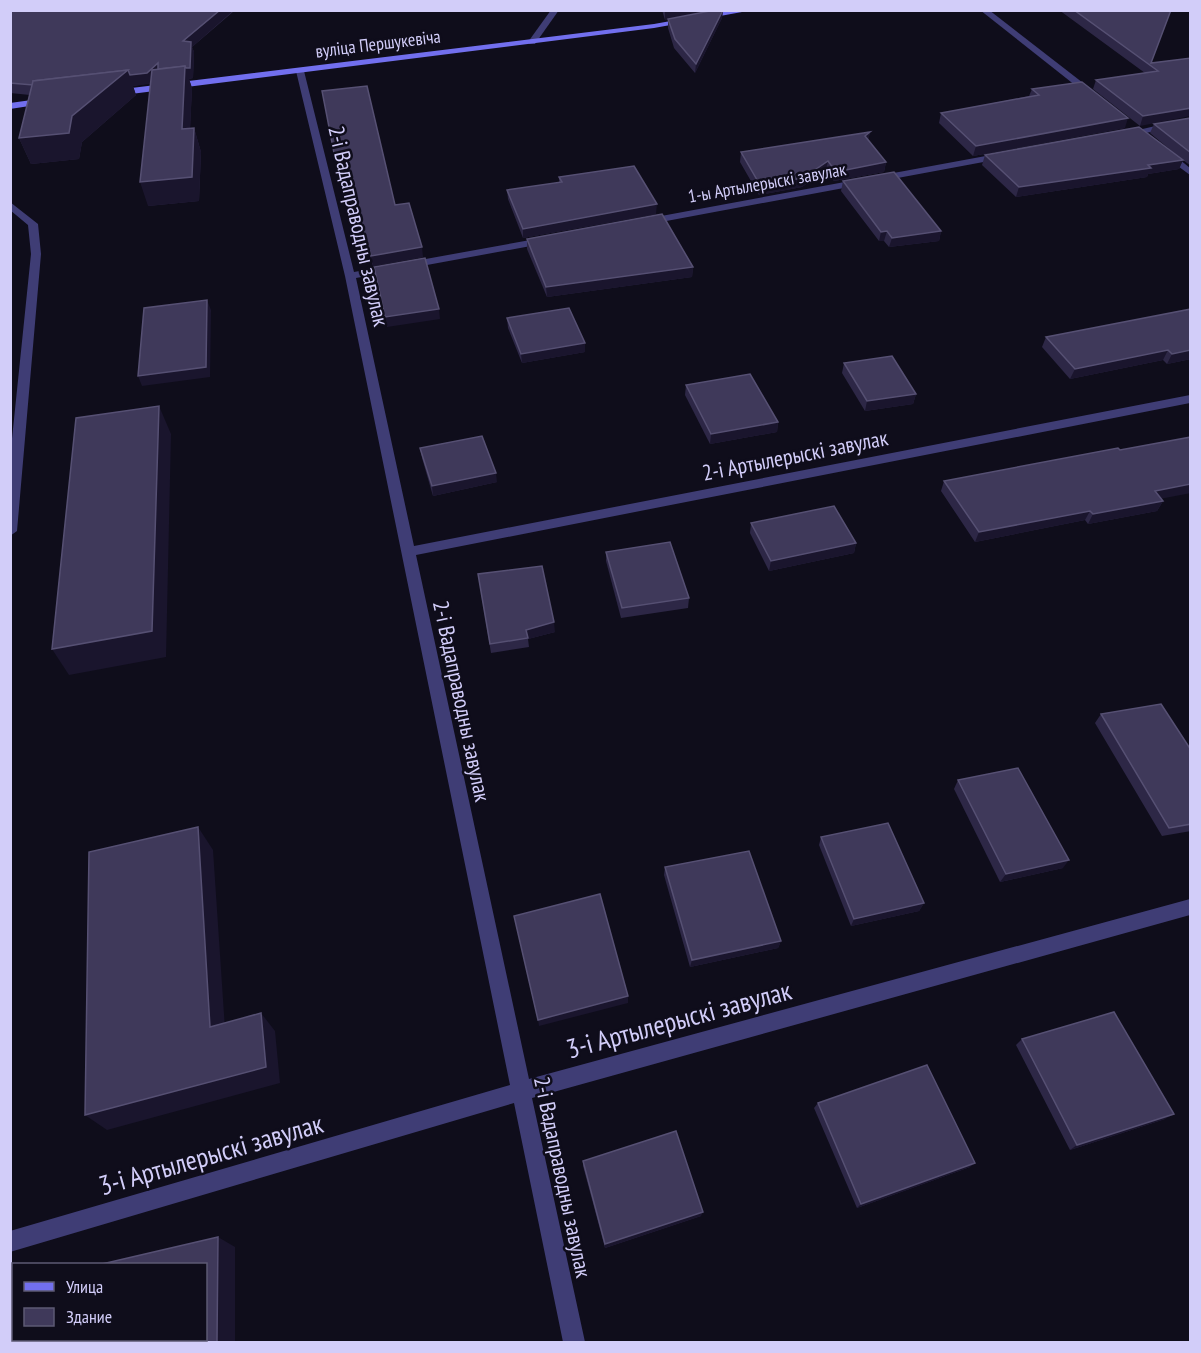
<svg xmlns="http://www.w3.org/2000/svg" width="1201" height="1353" viewBox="0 0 1201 1353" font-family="'PT Sans Narrow',sans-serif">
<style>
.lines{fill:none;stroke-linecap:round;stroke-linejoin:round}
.minor{fill:#3f3d75;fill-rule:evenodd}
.tertiary{fill:#3f3d75;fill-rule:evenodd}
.secondary{fill:#726fee;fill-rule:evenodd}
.wall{fill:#2d2746}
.shaded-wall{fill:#1a152d}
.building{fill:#3f395a;stroke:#565073;stroke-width:1.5}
.labels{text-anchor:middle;stroke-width:5;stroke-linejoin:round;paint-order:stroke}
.far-street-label{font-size:18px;fill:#d2cdf9;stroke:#0f0d1b}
.street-label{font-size:22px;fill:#d2cdf9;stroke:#0f0d1b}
.near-street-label{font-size:27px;fill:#d2cdf9;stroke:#0f0d1b}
</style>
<rect width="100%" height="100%" fill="#0f0d1b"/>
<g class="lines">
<g class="minor">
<path d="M551,10H559L535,44H529L528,42Z"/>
<path d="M980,10H989L1096,93V97H1090Z"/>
<path d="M300,68L304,71L354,272L547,237L552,240L547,243L356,278L414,546L1190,395V403L416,555L529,1079L1190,899V915L532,1098L585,1342H563L514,1103L10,1252V1231L510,1085L345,276L296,71Z"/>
<path d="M1190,118V124L1126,137L1121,134Z"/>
<path d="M1163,151H1169L1190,168V175L1163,155Z"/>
<path d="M1002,153L1005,154V158L645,225L640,222L645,219Z"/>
</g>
<path class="tertiary" d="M10,202L38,224L41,254L17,531L10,536V458L31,254L28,225L10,210Z"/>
<g class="secondary">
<path d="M732,10H753L654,28L115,96L111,93L115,90L654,24Z"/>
<path d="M46,98L50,101L49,103L10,109V103Z"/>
</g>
</g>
<g class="wall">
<path d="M10,10H246L234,11L192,47L194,52L193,78L189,79L192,88L190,128H194L201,152L199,201L148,206L151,83L133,86L136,95L82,142L79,159L31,164L19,138L30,95L10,93Z"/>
<path d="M662,10H723L722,18L695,73L674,48L668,28V19L665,20Z"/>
<path d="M1059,10H1171L1151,63L1191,58L1140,126L1093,89L1096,80L1145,73Z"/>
<path d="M1032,89L1125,128L973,156L939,123L941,113L1029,96Z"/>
<path d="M322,91L423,257L373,266L343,162L336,163Z"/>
<path d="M1191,118V166L1183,160L1179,169L1148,174L1147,177L1016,197L982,165L985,155L1179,157L1150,133L1154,124Z"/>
<path d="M870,132L868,140L886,162L884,172L834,181L826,170L802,187L759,195L740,162L741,152Z"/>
<path d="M559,177L656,214L523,238L508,199L507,190L559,183Z"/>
<path d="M843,181L941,231L939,241L889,247L884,241H879L841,191Z"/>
<path d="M527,239L693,267L692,277L547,297L527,249Z"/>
<path d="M1191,309V359L1167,364L1163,360L1070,379L1042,347L1046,337Z"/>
<path d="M507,318L585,352L522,363L508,328Z"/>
<path d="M844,363L916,394L913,404L865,411L842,373Z"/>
<path d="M686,385L778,422L777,432L710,444L685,395Z"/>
<path d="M420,448L497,482L433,496L422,458Z"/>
<path d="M944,481L1161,499L1163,501L1157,511L1088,524L1085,520L975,542L941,491Z"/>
<path d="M751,523L856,543L854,553L769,571L750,533Z"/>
<path d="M606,552L689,598L688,608L621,618L606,561Z"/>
<path d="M478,574L555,632L528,639L529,647L491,653Z"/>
<path d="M1101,714L1191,750V831L1162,836L1095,723Z"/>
<path d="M958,780L1063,868L1000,882L954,789Z"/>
<path d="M821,837L924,903L919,911L851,926L819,845Z"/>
<path d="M665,867L781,941L778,948L690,967L664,875Z"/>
<path d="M1022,1039L1165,1119L1070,1150L1016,1045Z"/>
<path d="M818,1103L970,1167L857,1208L814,1108Z"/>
<path d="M583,1161L701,1216L605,1248L583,1166Z"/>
</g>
<g class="shaded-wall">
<path d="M220,10H234L192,47L194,52L193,78L189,79L192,88L189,153L159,76L150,84L133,86L136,95L82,142L79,159L31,164L19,138L72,116L128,70L158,63Z"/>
<path d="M668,10H716L665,20V11Z"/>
<path d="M723,10L722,18L695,73L696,64Z"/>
<path d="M1191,108V116L1140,126L1143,116Z"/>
<path d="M1128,118L1125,128L973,156L976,146Z"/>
<path d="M194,128L201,152L199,201L148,206L140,182Z"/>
<path d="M870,132L868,142L865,136Z"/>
<path d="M342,152L343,162L336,163L334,153Z"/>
<path d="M1183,160L1179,169L1148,174L1147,177L1016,197L1019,187Z"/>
<path d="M828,161L826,170L802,187L759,195L760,185Z"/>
<path d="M886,162L884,172L834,181L836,172Z"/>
<path d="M657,204L656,214L523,238V229Z"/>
<path d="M887,231L884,241H879L881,232Z"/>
<path d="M941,231L939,241L889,247L892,238Z"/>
<path d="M422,247L423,257L373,266L371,256Z"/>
<path d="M693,267L692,277L547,297L546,287Z"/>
<path d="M207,300L211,310L210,377L142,386L138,376Z"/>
<path d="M439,309L440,319L387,327L385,317Z"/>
<path d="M585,343V352L522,363L521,354Z"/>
<path d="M1168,350L1163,360L1070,379L1075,369Z"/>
<path d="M1191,350V359L1167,364L1172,354Z"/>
<path d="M916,394L913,404L865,411L867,401Z"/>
<path d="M159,406L171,434L166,657L69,675L52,649Z"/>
<path d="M778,422L777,432L710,444L711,434Z"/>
<path d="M496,473L497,482L433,496L432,486Z"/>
<path d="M1191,484V493L1149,501L1155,491Z"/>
<path d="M1163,501L1157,511L1088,524L1093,514Z"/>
<path d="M1090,511L1085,520L975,542L979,532Z"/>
<path d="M856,543L854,553L769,571L771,561Z"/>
<path d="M554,622L555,632L528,639L526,630Z"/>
<path d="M198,827L213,850L226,1044L210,1027Z"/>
<path d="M1069,860L1063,868L1000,882L1006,874Z"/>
<path d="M924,903L919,911L851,926L854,919Z"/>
<path d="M781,941L778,948L690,967L692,960Z"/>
<path d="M628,996V1003L539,1026L538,1020Z"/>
<path d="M261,1013L275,1031L280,1083L107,1130L85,1115Z"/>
<path d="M1174,1114L1165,1119L1070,1150L1077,1145Z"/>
<path d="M975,1163L970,1167L857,1208L861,1204Z"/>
<path d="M703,1212L701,1216L605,1248V1244Z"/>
<path d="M218,1237L235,1247V1342H217Z"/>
</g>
<g class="building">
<path d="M10,10H220L183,41L191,42L190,68H186L185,66L158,69V63L147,73L130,75L128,70L33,81V85L10,83Z"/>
<path d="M715,10H723L696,64L675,39L668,19Z"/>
<path d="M1074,10H1171L1151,63L1191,58V108L1143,116L1096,80L1158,71Z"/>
<path d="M185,66L182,129L194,128L192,177L140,182L152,70Z"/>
<path d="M128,70L72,116L69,133L19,138L33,81Z"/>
<path d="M1082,82L1128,118L976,146L941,113L1039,95L1032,89Z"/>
<path d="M367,86L395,205L409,203L422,247L371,256L342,152L334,153L322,91Z"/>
<path d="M1191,118V153L1154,124Z"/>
<path d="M1139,127L1183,160L1148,165L1151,168L1019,187L985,155Z"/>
<path d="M870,132L865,136L886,162L836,172L828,161L803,178L760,185L741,152Z"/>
<path d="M634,166L657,204L523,229L507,190L562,182L559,177Z"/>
<path d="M894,172L941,231L892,238L887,231L881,232L843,181Z"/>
<path d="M662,214L693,267L546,287L527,239Z"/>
<path d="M425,258L439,309L385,317L374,267Z"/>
<path d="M207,300L206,367L138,376L144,308Z"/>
<path d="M569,308L585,343L521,354L507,318Z"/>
<path d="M1191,309V350L1172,354L1168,350L1075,369L1046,337Z"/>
<path d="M892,356L916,394L867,401L844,363Z"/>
<path d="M750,374L778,422L711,434L686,385Z"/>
<path d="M159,406L152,631L52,649L76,418Z"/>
<path d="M482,436L496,473L432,486L420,448Z"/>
<path d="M1191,437V484L1155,491L1163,501L1093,514L1090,511L979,532L944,481L1118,448L1120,450Z"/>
<path d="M834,506L856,543L771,561L751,523Z"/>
<path d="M670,542L689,598L622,608L606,552Z"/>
<path d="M542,566L554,622L526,630L528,638L490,644L478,574Z"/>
<path d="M1161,704L1191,750V824L1169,828L1101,714Z"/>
<path d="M1018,768L1069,860L1006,874L958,780Z"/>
<path d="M888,823L924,903L854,919L821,837Z"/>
<path d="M198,827L210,1027L261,1013L266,1067L85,1115L89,852Z"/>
<path d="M749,851L781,941L692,960L665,867Z"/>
<path d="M600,894L628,996L538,1020L514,916Z"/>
<path d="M1114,1012L1174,1114L1077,1145L1022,1039Z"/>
<path d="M927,1065L975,1163L861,1204L818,1103Z"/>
<path d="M676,1131L703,1212L605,1244L583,1161Z"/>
<path d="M218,1237L217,1342H96V1340H206V1264H102Z"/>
</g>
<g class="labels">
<g class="far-street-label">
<text transform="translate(378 44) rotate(-7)" y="6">вуліца Першукевіча</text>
<text transform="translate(767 183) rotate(-10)" y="6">1-ы Артылерыскі завулак</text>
</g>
<g class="street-label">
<text transform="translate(359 226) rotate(77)" y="8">2-і Вадаправодны завулак</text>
<text transform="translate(795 455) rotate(-11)" y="8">2-і Артылерыскі завулак</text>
<text transform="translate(462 701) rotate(78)" y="8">2-і Вадаправодны завулак</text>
<text transform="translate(563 1177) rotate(78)" y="8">2-і Вадаправодны завулак</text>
</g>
<g class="near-street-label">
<text transform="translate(679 1020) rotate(-15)" y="9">3-і Артылерыскі завулак</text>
<text transform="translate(211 1155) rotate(-16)" y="9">3-і Артылерыскі завулак</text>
</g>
</g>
<rect width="1201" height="1353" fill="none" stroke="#d2cdf9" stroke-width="24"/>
<rect x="12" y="1263" width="195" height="78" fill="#0f0d1b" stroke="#5d5a74" stroke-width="1.5"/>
<rect x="24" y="1282" width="30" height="9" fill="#726fee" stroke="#5d5a74" stroke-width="1.5"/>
<text x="66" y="1293" font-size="18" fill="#d2cdf9">Улица</text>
<rect x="24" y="1308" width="30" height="18" fill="#3f395a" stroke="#5d5a74" stroke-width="1.5"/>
<text x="66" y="1323" font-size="18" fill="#d2cdf9">Здание</text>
</svg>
